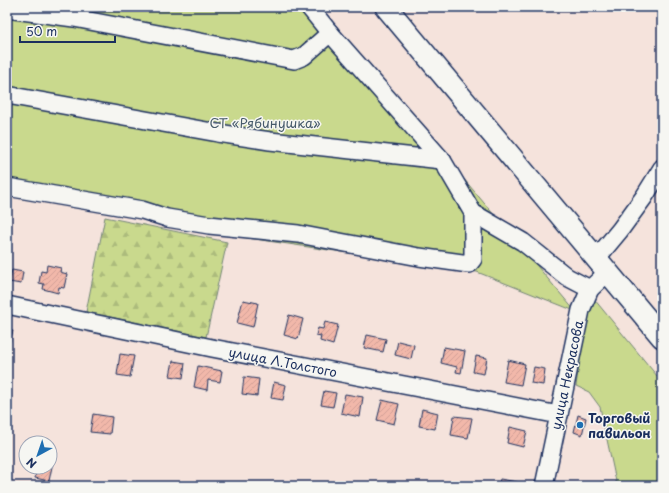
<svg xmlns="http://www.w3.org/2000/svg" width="669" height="493" viewBox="0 0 669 493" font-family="'Playpen Sans',sans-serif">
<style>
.green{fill:#c9d98d;stroke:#728476}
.forest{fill:url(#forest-firs);stroke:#728476}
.building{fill:url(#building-hatch);stroke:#1b2f5e}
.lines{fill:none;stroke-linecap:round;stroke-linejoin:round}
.minor-casing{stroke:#1b2f5e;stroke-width:20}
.major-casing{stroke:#1b2f5e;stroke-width:24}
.minor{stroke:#f6f6f2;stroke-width:17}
.major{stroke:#f6f6f2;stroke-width:21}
.poi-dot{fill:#1f6fb2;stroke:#f6f6f2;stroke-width:1.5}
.labels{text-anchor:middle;stroke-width:3;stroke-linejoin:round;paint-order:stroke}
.park-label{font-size:13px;fill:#465a6a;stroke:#f6f6f2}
.street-label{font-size:13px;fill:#1b2f5e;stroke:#f6f6f2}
.poi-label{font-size:13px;font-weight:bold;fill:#1b2f5e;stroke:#f6f6f2;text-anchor:start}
</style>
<defs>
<pattern id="forest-firs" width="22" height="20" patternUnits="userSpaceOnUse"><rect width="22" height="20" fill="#c9d98d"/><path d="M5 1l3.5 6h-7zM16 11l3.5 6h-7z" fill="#acbb7c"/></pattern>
<pattern id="building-hatch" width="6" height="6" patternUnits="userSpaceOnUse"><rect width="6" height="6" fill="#f2b8aa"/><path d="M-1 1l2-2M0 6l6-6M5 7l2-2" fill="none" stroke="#cf9e95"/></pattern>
</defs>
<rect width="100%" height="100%" fill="#f5e3dc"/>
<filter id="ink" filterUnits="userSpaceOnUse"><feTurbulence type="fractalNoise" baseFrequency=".025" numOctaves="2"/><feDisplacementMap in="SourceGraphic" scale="8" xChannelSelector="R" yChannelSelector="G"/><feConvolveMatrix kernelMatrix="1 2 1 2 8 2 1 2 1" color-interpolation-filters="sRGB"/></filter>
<g filter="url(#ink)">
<g class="green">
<path d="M7,7H319L575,311L477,272L234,236L7,192Z"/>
<path d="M594,299L662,382V486H617L600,407L589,392L576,386L586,313Z"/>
</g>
<path class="forest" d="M105,217L227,242L206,337L86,312Z"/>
<g class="building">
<path d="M47,265L61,268L60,272L67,274L64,288L59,287L58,293L43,289L44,284L39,283L41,271L46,272Z"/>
<path d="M12,270L23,272L21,284L9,282Z"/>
<path d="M243,300L258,303L253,327L237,323Z"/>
<path d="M289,315L303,319L298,339L284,335Z"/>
<path d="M325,322L338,325L333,345L320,341L321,336L316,335L318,328L323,329Z"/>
<path d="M7,329L13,331L8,348H7Z"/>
<path d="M367,335L386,339L383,352L364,348Z"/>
<path d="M398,341L414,345L411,359L395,355Z"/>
<path d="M444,347L465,351L461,373L456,372L457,367L441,363Z"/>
<path d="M120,354L134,356L130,377L117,375Z"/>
<path d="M476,356L487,358L484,374L473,372Z"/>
<path d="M508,360L525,364L521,385L504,382Z"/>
<path d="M173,361L185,363L183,378L170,376Z"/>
<path d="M198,366L222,371L220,382L208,380L207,390L194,387Z"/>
<path d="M534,367L545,369L543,385L531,383Z"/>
<path d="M244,377L259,379L257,396L242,394Z"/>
<path d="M274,382L286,385L283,400L271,398Z"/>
<path d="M324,391L336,393L333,407L321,405Z"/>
<path d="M345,394L363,397L360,417L341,413Z"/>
<path d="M382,400L399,404L394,424L377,420Z"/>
<path d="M422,409L438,413L435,429L419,426Z"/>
<path d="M93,414L112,417L110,434L90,432Z"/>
<path d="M578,415L586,418L582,435L574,432Z"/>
<path d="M454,416L472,418L468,438L451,435Z"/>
<path d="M510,427L527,431L523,447L507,443Z"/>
<path d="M50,451L55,452L49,481L35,478L37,467H50Z"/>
<path d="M500,479L517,482V486H498Z"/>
</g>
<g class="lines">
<defs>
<g id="minor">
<path d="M309,7L330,33L442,160L473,213L523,242L567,277L590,289"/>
<path d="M7,9L74,18L294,60L304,56L330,33"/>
<path d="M7,95L218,133L270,141L442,160"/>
<path d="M7,187L142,210L167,218L209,225L298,234L419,257L469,264L473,259V213"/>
<path d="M596,259L620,230L644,197L662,168"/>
<path d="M7,305L212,348L559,415"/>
<path d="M544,486L581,310L590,289L608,272"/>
</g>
<path id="major" d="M386,7L662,337"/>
</defs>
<use href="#minor" class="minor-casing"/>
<use href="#major" class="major-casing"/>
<use href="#minor" class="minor"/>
<use href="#major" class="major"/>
</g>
</g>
<circle class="poi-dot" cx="580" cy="425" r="4"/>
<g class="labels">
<g class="park-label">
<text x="265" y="128">СТ «Рябинушка»</text>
</g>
<g class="street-label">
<text transform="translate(283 362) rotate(11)" y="5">улица Л.Толстого</text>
<text transform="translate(567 375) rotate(-78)" y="5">улица Некрасова</text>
</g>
<g class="poi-label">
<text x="588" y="423">Торговый<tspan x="588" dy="15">павильон</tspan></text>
</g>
</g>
<rect width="669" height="493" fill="none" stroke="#f6f6f2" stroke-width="24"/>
<rect x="12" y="12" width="645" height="469" fill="none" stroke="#1b2f5e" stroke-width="1.5" filter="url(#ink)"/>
<g transform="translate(38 455) rotate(220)"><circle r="19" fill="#f6f6f2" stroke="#9ea6b7"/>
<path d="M0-3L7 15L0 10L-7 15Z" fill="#1f6fb2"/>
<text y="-6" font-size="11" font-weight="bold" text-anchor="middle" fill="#1b2f5e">N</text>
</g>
<path d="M20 36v6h95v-6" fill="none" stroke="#1b2f5e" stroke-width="2"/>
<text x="26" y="36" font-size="12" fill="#1b2f5e" stroke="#f6f6f2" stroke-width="3" paint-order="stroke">50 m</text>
</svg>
